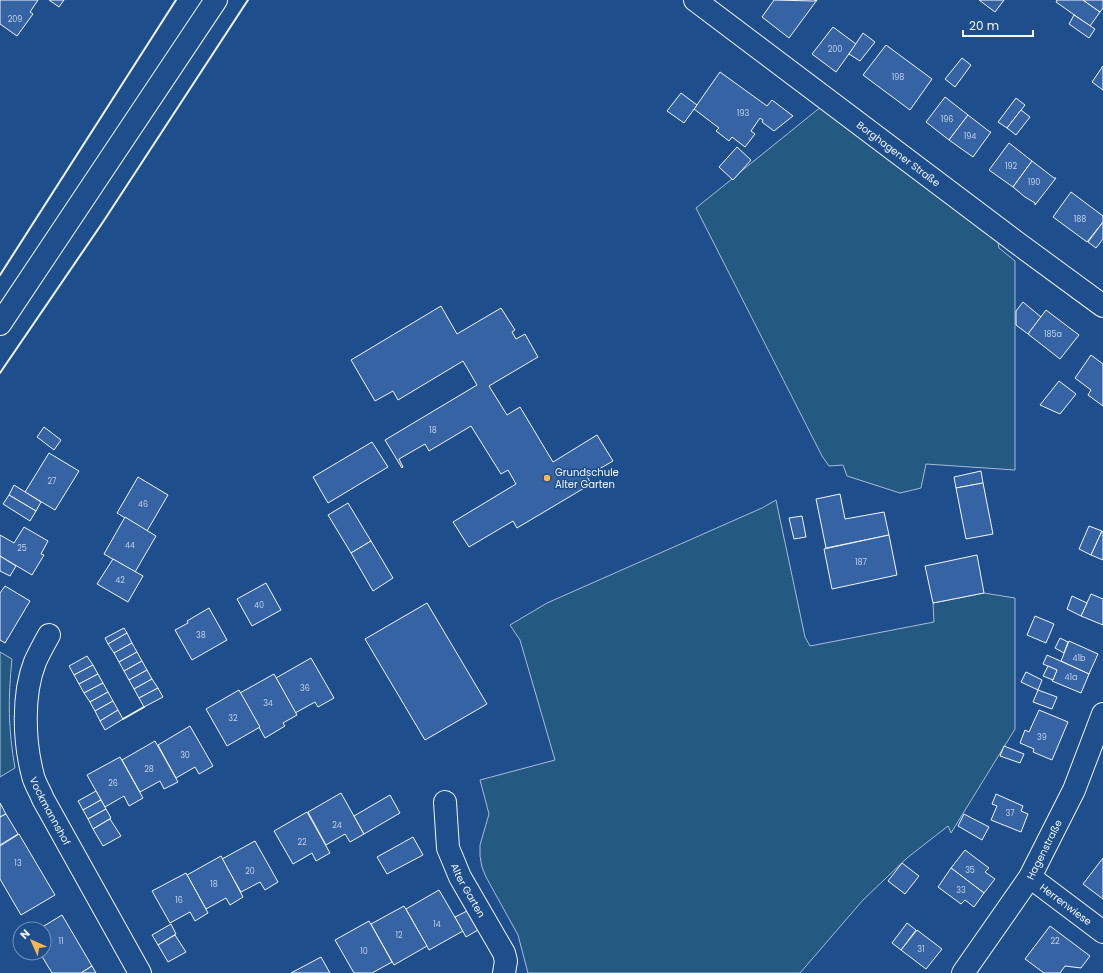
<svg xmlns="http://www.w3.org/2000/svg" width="1103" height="973" viewBox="0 0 1103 973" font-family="Poppins,sans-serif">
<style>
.green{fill:#245a82;stroke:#a8bbd7}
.building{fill:#3563a3;stroke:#f2f6ff}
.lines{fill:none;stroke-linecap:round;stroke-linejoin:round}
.minor-casing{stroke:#f2f6ff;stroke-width:24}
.highway-casing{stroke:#f2f6ff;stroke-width:24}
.minor{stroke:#1f4e8c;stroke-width:22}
.highway{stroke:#1f4e8c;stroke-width:22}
.wall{stroke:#f2f6ff;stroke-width:2}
.poi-dot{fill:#ffb74d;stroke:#1f4e8c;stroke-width:1.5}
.labels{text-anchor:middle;stroke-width:3;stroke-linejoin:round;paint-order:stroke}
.number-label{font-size:8px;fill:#c3d1e8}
.street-label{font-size:10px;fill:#f2f6ff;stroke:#1f4e8c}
.poi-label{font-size:10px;fill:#f2f6ff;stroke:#1f4e8c;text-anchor:start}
</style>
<rect width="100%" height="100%" fill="#1f4e8c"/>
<g class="green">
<path d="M822,106L998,242L999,248L1015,261V470L926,464L921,488L900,493L847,476L843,465L829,466L822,456L696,208L732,179L733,180L739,173Z"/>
<path d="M776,500L805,637L810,646L934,622L933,603L984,593L1015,598V729L951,833L948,826L907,858L863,900L800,973H528L518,935L486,877L482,867L480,856V845L489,814L480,780L555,760L520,640L510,625L547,603L762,508Z"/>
<path d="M0,652L12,659C8,699 8,728 15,768L0,777Z"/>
</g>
<g class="building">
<path d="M0,0H38L30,12L33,14L17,36L0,24Z"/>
<path d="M49,0H64L59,7Z"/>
<path d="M774,0L814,1L817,0L789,38L762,17Z"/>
<path d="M979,0H1004L995,12Z"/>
<path d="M1057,0H1083L1100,12L1090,26L1056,2Z"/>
<path d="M1083,0H1103V8L1100,12Z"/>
<path d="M1074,15L1095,29L1089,38L1069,24Z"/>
<path d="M833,27L856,44L836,72L812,54Z"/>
<path d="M863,33L875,42L860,61L849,54Z"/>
<path d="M886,45L932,79L910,110L863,75Z"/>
<path d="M962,58L971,65L955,87L945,79Z"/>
<path d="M1103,66V90L1092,82Z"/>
<path d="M720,72L767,106L772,100L793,116L774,131L762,122L763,120L760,118L751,131L755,134L745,147L732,137L729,141L716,131L719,128L694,109Z"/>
<path d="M681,93L697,105L684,123L667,111Z"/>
<path d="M945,97L968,115L949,140L926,122Z"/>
<path d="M1016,98L1025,105L1007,128L998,122Z"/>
<path d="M1021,110L1030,117L1016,135L1007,128Z"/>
<path d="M968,115L990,132H991L973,157L949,140Z"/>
<path d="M1009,143L1032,161L1013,187L989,170Z"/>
<path d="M737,147L751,160L733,180L719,167Z"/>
<path d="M1032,161L1054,178H1056L1035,205V203L1025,197L1013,187Z"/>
<path d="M1071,192L1103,216V222L1087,242L1053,217Z"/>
<path d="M1103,222V239L1096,248L1088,242Z"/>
<path d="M1023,302L1041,317L1028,334L1016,325V311Z"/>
<path d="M441,306L457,334L501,308L515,330L512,332L516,339L525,334L538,357L489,386L507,415L520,407L553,462L597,435L613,461L587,476L591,484L517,528L513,521L469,547L453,522L516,484L508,470L501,474L471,426L429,451L425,444L399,459L403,467L402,468L385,440L477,385L463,361L398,400L393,391L375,401L351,360Z"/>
<path d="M1046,310L1079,335L1060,359L1028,334Z"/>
<path d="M1091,355L1103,364V406L1088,395L1091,390L1075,378Z"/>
<path d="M1059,381L1076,394L1060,414L1040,405Z"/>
<path d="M44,427L61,440L54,450L37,437Z"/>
<path d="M372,442L388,467L328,503L313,477Z"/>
<path d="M49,453L79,471L55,510L25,492Z"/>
<path d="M981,471L983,483L956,488L954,477Z"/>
<path d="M138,477L168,495L147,531L117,513Z"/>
<path d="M983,483L993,534L966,539L956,488Z"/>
<path d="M14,485L41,502L36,511L9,495Z"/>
<path d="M840,494L845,519L884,512L889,535L826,548L816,499Z"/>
<path d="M9,495L36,511L30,521L3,504Z"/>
<path d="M348,503L371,541L351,553L328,515Z"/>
<path d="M802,516L806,537L794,539L789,518Z"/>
<path d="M125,517L156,536L135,572L104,554Z"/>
<path d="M1089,526L1102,531L1091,555L1079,549Z"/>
<path d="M24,527L48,541L41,554L44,555L32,575L0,556V535L14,543Z"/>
<path d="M1102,531L1103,532V560L1091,555Z"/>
<path d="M889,535L897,575L832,589L824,549Z"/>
<path d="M371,541L393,578L373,591L351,553Z"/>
<path d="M977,555L984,593L933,603L925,566Z"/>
<path d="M0,556L16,566L10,576L0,571Z"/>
<path d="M113,559L143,576L128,602L97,584Z"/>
<path d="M266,583L281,610L252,626L237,599Z"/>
<path d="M5,586L30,601L5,643L0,640V593Z"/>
<path d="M1091,594L1103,599V625L1081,616Z"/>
<path d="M1072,596L1087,603L1081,616L1067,609Z"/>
<path d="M427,603L487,704L425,740L365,639Z"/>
<path d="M209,608L227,640L192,660L175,630L188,623L187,621Z"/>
<path d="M1035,616L1054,624L1046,643L1027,635Z"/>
<path d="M124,628L127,633L108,644L105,638Z"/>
<path d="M127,633L132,643L114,653L108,644Z"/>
<path d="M1060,638L1068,642L1064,653L1055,648Z"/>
<path d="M1069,641L1098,654L1089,674L1061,661Z"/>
<path d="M132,643L137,652L119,662L114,653Z"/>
<path d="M137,652L142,661L124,671L119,662Z"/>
<path d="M1047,655L1089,674L1081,693L1052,681L1057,670L1043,664Z"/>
<path d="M87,656L93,665L74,675L69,666Z"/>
<path d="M311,658L334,698L318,707L315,702L295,713L276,678Z"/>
<path d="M142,661L147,670L129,680L124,671Z"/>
<path d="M93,665L98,674L79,684L74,675Z"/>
<path d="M1048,666L1057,670L1053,680L1043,676Z"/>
<path d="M147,670L152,679L134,689L129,680Z"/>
<path d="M1026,672L1042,680L1038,690L1021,682Z"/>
<path d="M98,674L103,683L84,693L79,684Z"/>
<path d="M274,674L297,715L283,723L285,726L265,738L240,693Z"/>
<path d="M152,679L158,688L139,698L134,689Z"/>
<path d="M103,683L108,692L90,702L84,693Z"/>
<path d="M158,688L163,697L144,707L139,698Z"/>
<path d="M239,690L260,727L227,746L206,709Z"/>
<path d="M1038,690L1057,697L1052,709L1033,702Z"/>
<path d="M108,692L113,701L95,711L90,702Z"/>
<path d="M113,701L118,710L100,721L95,711Z"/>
<path d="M118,710L123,719L105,730L100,721Z"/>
<path d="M1039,710L1068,722L1052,760L1033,752L1034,749L1020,743L1025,730L1029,732Z"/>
<path d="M190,726L213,766L199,774L195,767L176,778L158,745Z"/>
<path d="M155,741L178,782L164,789L160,781L140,792L122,760Z"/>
<path d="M1004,746L1024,754L1020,763L1000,756Z"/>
<path d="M120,757L143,798L129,806L124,796L105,807L87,775Z"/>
<path d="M96,791L101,800L83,810L78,801Z"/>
<path d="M341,793L364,834L350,842L345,834L326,845L308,812Z"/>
<path d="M996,794L1023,806L1021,811L1028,814L1021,832L991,820L997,806L992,804Z"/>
<path d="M390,795L400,813L364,834L354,816Z"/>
<path d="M101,800L106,809L88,819L83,810Z"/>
<path d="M0,803L6,814L0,817Z"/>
<path d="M106,809L111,818L93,829L88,819Z"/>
<path d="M307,812L330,853L316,861L312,853L293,864L274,831Z"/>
<path d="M6,814L18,834L0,845V817Z"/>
<path d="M964,814L989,827L982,840L958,826Z"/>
<path d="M110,819L121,836L103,846L93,829Z"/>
<path d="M19,834L55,895L21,915L0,879V846Z"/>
<path d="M413,837L423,855L387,874L377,857Z"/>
<path d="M255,841L278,882L265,890L260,882L241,892L222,859Z"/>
<path d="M965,850L989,868L985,872L995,879L984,893L951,868Z"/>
<path d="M221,856L243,897L230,905L226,898L206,909L187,875Z"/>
<path d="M1103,858V899L1083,884Z"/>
<path d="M902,863L919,876L905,894L888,881Z"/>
<path d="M951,868L984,893L974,907L965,900L961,904L938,887Z"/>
<path d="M186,873L208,913L195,921L190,912L170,923L152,891Z"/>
<path d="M439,890L463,931L429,950L406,909Z"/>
<path d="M404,906L427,946L394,965L371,924Z"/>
<path d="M467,911L478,930L466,937L455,917Z"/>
<path d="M62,915L92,966L81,973H52L40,953H44V929H39Z"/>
<path d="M369,921L392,962L372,973H354L335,940Z"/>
<path d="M907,923L916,930L901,950L892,943Z"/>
<path d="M171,924L176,934L158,945L152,935Z"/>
<path d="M1050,926L1090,956L1081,968L1065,966L1060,973H1044L1025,959Z"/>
<path d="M917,930L942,949L926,969L901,950Z"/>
<path d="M175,935L186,952L168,962L158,945Z"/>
<path d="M321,957L330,973H291Z"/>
<path d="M92,966L96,973H81Z"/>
</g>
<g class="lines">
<defs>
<g id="minor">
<path id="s1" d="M695,0L1016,242L1103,306"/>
<path id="s2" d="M49,635C44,644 39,653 35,662C22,695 24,742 33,776C35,784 40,791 43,799L140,973"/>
<path id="s3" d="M445,802L448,848L460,877L504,953L506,961L504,973"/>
<path id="s4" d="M1030,877L1103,932"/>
<path id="s5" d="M963,973L1030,877L1074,790L1103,714"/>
</g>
<path id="highway" d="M0,324L216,0"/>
</defs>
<use href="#minor" class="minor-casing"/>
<use href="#highway" class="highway-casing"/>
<use href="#minor" class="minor"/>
<use href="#highway" class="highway"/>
<g class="wall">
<path d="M0,275L176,0"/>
<path d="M0,373L103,222L248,0"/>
<path d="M123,719L144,707"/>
</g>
</g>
<circle class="poi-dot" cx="547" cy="478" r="4"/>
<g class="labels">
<g class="number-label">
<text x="15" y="22">209</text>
<text x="835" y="52">200</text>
<text x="898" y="80">198</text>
<text x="743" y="116">193</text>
<text x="947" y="122">196</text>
<text x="970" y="139">194</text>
<text x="1011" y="169">192</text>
<text x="1034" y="185">190</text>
<text x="1080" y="222">188</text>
<text x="1053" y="337">185a</text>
<text x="433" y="433">18</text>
<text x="52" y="484">27</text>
<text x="143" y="507">46</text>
<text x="130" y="548">44</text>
<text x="22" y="551">25</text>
<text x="861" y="565">187</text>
<text x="120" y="583">42</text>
<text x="259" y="608">40</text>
<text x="201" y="638">38</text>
<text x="1079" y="661">41b</text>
<text x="1071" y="680">41a</text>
<text x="305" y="691">36</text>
<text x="268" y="706">34</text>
<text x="233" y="721">32</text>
<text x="1042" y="740">39</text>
<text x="185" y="758">30</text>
<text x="149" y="772">28</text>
<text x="113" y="786">26</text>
<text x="1010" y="816">37</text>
<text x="337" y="828">24</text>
<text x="302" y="845">22</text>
<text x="18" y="866">13</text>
<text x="970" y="873">35</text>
<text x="250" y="874">20</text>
<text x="214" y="887">18</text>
<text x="961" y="893">33</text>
<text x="179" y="903">16</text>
<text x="437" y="927">14</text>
<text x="399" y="938">12</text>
<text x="61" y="944">11</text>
<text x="1055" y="944">22</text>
<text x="921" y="952">31</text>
<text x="364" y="954">10</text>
</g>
<g class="street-label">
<text dy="4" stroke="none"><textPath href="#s1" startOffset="255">Borghagener Straße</textPath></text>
<text dy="4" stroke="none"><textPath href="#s2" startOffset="185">Vockmannshof</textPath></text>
<text dy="4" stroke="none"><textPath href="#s5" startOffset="148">Hagenstraße</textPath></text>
<text dy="4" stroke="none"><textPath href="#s3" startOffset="93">Alter Garten</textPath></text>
<text dy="4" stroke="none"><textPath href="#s4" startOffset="45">Herrenwiese</textPath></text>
</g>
<g class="poi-label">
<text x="555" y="476">Grundschule<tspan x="555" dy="12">Alter Garten</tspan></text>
</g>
</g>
<g transform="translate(32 941) rotate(315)"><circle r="19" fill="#1f4e8c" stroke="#7391ba"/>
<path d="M0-3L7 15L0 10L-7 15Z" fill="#ffb74d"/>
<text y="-6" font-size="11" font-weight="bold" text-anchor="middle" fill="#f2f6ff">N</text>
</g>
<path d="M963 30v6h70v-6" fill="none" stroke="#f2f6ff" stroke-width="2"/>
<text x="969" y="30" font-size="12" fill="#f2f6ff" stroke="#1f4e8c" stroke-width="3" paint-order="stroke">20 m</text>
</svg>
